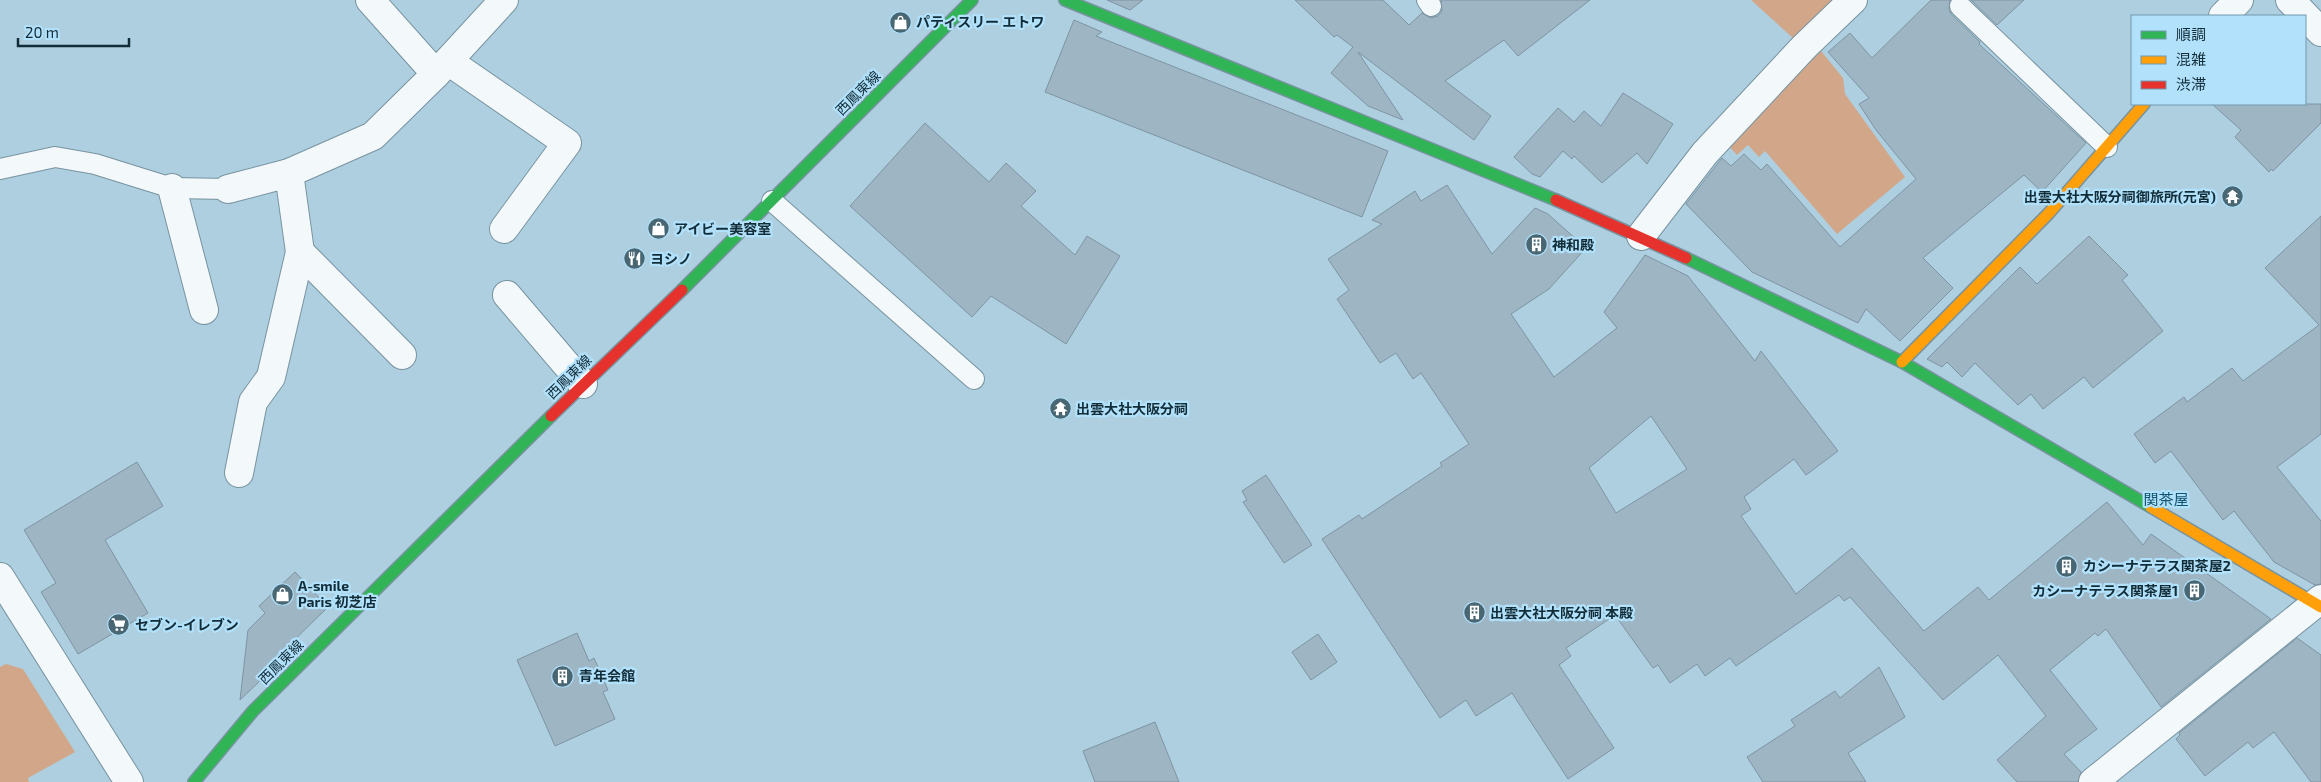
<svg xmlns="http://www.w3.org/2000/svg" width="2321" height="782" viewBox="0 0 2321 782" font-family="'Exo 2','Noto Sans JP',sans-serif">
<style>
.green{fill:#d2a789}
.building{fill:#9eb5c4;stroke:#7e94a3;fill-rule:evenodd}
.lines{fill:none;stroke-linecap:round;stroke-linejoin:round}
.lane-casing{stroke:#7893a0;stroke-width:22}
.street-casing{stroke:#7893a0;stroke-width:30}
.fast-casing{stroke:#7893a0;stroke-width:14}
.slow-casing{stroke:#7893a0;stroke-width:14}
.jam-casing{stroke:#7893a0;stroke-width:14}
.lane{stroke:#f3f8fa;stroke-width:20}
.street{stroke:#f3f8fa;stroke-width:28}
.fast{stroke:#30b455;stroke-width:11}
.slow{stroke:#ff9f0a;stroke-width:11}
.jam{stroke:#e5322d;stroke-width:11}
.labels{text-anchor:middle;stroke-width:4.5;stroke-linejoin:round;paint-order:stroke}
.poi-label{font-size:14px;font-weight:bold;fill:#132d38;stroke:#b1e1fb;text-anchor:start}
.street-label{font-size:14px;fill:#132d38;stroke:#b1e1fb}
.neighbourhood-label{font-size:15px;fill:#12546f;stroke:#b1e1fb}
</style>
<rect width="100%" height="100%" fill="#adcfe0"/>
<g class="green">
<path d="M1751,0H1834L1794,39Z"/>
<path d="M1821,51L1843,78L1845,94L1905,177L1837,234L1765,151L1759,157L1748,145L1737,155L1727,144Z"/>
<path d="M6,664L23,669L75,752L28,778L29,782H0V667Z"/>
</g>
<g class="building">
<path d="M1107,0H1143L1130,10Z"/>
<path d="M1295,0H1383L1409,25L1422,13L1431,18L1438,16L1442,11L1441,0H1590L1518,56L1504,40L1445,81L1491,116L1474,140L1358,52L1403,120L1368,106L1331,73L1353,47L1337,35L1334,37Z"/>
<path d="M1931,0H1950L1949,9L1951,14L1980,42L1979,44L2086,143L2042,192L2024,175L1923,258L1953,288L1900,341L1866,309L1858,323L1752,272L1686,204L1722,158L1731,166L1744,154L1761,170L1767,164L1840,247L1916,179L1876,130L1859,104L1869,98L1828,52L1850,33L1872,58Z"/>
<path d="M1971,0H2024L1997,25Z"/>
<path d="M1074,20L1102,32L1096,36L1388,151L1362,217L1045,92Z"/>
<path d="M1623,93L1673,124L1647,164L1637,153L1602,183L1574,156L1572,159L1563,151L1540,177L1532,174L1514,157L1558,108L1574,122L1584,111L1601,126Z"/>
<path d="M2212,104H2321V123L2273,171L2271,169L2269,172L2235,137L2241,130Z"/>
<path d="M925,123L989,182L1006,163L1036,191L1021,206L1075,255L1087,236L1120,256L1066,344L991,296L972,317L850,206Z"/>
<path d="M1447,185L1492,254L1535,208L1548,214L1586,248L1549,289L1511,314L1554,377L1617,328L1604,312L1645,255L1688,276L1755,361L1761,351L1838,451L1806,475L1794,459L1744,497L1751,509L1741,516L1796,594L1852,548L1924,631L1978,587L1989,600L2107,502L2143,545L2151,534L2271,619L2161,707L2106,629L2098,636L2095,633L2050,670L2097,729L2064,754L2081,772L2078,782H2017L1997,760L2046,716L1998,655L1943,700L1850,597L1844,601L1839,595L1736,666L1730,658L1705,676L1697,664L1670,683L1658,665L1653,668L1615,615L1566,648L1571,656L1559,665L1614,748L1568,779L1512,693L1476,716L1466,700L1440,718L1322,539L1359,515L1362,519L1442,466L1440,463L1469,444L1421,373L1413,379L1396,353L1380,363L1337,299L1349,290L1328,259L1382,224L1372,220L1415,191L1421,201ZM1651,416L1687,469L1616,513L1589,468Z"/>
<path d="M2321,216V434L2277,467L2321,521V584L2315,585L2274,562L2234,511L2223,520L2171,451L2155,463L2134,434L2184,397L2187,402L2232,368L2243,381L2319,325L2265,268Z"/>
<path d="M2089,236L2128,275L2122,280L2163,331L2093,388L2084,377L2043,409L2031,394L2018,405L1975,363L1962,377L1947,362L1942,367L1927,359L2020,267L2037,284Z"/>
<path d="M137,462L163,506L105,540L148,613L78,654L41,592L56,583L24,530Z"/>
<path d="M1266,475L1312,545L1284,563L1243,502L1247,500L1242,491Z"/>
<path d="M295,572L328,607L288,646L292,650L240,700L248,630L265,613L259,606Z"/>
<path d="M577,633L589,661L594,658L608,690L603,692L615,719L555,746L517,660Z"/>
<path d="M1318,634L1337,662L1311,680L1292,652Z"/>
<path d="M2297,638L2321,655V782H2311L2274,732L2253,748L2248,742L2205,776L2176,739L2180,735L2179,733Z"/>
<path d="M1879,667L1905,717L1848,753L1866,782H1763L1747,757L1795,726L1791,720L1835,691L1840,698Z"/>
<path d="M1155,722L1179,782H1095L1083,751Z"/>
</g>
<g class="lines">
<defs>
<g id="lane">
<path d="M1427,0L1431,6"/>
<path d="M1960,6L2107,147"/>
<path d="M0,169L55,157L95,164L172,188L228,189"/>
<path d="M772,201L974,379"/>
</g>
<g id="street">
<path d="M370,0L436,74"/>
<path d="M2290,0L2321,32"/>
<path d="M2223,16L2239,0"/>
<path d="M448,61L567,143L504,229"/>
<path d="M172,188L204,310"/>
<path d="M228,189L289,173L373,136L436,74L504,0"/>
<path d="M1641,236L1705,153L1804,47L1853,0"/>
<path d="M300,252L402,355"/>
<path d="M507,295L583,384"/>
<path d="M239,473L253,402L271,377L300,252L289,173"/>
<path d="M0,577L129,782"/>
<path d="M2093,782L2321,599"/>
</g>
<g id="fast">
<path d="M1065,0L1556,200"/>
<path d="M1686,258L1902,362L2151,507"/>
<path d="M682,290L972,0"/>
<path d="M194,782L253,711L551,416"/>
</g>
<g id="slow">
<path d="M1902,362L2049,213L2144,104"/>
<path d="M2151,507L2321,607"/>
</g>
<g id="jam">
<path d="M1556,200L1686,258"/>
<path d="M551,416L682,290"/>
</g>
</defs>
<use href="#lane" class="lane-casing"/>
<use href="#street" class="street-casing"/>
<use href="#fast" class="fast-casing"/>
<use href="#slow" class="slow-casing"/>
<use href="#jam" class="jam-casing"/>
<use href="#lane" class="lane"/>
<use href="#street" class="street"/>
<use href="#fast" class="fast"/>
<use href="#slow" class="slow"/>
<use href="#jam" class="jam"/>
</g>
<defs>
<symbol id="shop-disc" viewBox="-11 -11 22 22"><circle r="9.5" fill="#496673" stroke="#b1e1fb"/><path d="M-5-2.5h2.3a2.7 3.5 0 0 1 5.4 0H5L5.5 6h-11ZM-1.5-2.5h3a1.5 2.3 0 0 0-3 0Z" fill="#fff"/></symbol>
<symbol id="temple-disc" viewBox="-11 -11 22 22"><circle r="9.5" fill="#496673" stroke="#b1e1fb"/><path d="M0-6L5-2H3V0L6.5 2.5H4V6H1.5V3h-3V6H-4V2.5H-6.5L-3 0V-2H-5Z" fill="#fff"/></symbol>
<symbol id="building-disc" viewBox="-11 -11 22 22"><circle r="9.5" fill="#496673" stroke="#b1e1fb"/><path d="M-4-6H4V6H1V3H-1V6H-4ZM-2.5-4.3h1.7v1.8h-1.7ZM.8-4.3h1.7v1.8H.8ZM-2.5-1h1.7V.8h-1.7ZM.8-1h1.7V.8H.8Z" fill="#fff"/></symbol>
<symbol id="restaurant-disc" viewBox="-11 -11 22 22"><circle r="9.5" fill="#496673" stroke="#b1e1fb"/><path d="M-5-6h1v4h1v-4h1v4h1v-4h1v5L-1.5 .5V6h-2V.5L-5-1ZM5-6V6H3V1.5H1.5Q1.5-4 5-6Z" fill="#fff"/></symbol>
<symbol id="supermarket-disc" viewBox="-11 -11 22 22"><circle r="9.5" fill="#496673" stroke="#b1e1fb"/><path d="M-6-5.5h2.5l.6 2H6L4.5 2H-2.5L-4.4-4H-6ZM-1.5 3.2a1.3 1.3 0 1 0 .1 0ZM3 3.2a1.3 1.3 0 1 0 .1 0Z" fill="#fff"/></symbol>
</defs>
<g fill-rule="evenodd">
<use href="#shop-disc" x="888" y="10" width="25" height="25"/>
<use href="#temple-disc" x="2220" y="184" width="25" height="25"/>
<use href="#shop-disc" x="646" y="216" width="25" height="25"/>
<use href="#building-disc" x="1524" y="232" width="25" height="25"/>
<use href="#restaurant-disc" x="622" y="246" width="25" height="25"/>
<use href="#temple-disc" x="1048" y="396" width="25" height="25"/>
<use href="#building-disc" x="2054" y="554" width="25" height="25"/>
<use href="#building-disc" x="2182" y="578" width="25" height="25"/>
<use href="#shop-disc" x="270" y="582" width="25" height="25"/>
<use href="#building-disc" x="1462" y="600" width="25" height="25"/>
<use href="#supermarket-disc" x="106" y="612" width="25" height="25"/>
<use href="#building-disc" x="550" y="664" width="25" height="25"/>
</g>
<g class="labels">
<g class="poi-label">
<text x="916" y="27">パティスリー エトワ</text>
<text x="2216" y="202" text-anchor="end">出雲大社大阪分祠御旅所(元宮)</text>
<text x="674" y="234">アイビー美容室</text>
<text x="1552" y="250">神和殿</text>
<text x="650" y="264">ヨシノ</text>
<text x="1076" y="414">出雲大社大阪分祠</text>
<text x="2083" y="571">カシーナテラス関茶屋2</text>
<text x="298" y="591">A-smile<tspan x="298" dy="16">Paris 初芝店</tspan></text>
<text x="2178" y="596" text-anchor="end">カシーナテラス関茶屋1</text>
<text x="1490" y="618">出雲大社大阪分祠 本殿</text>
<text x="135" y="630">セブン-イレブン</text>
<text x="579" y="681">青年会館</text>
</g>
<g class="street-label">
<text transform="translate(858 93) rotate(-45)" y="5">西鳳東線</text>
<text transform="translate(569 377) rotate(-44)" y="5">西鳳東線</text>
<text transform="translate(281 662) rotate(-45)" y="5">西鳳東線</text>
</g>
<g class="neighbourhood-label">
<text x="2166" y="505">関茶屋</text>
</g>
</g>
<rect x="2131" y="15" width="175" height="90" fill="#b1e1fb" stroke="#7299ad"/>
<rect x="2141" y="31" width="25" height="8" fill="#30b455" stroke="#7299ad"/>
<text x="2176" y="40" font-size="15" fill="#132d38">順調</text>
<rect x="2141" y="56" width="25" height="8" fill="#ff9f0a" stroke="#7299ad"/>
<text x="2176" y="65" font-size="15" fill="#132d38">混雑</text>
<rect x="2141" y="81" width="25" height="8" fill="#e5322d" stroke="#7299ad"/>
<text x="2176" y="90" font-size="15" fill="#132d38">渋滞</text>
<path d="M18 38v8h111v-8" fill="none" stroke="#132d38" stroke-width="2.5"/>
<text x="25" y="38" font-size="15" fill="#132d38" stroke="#b1e1fb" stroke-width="4" paint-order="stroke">20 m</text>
</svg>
